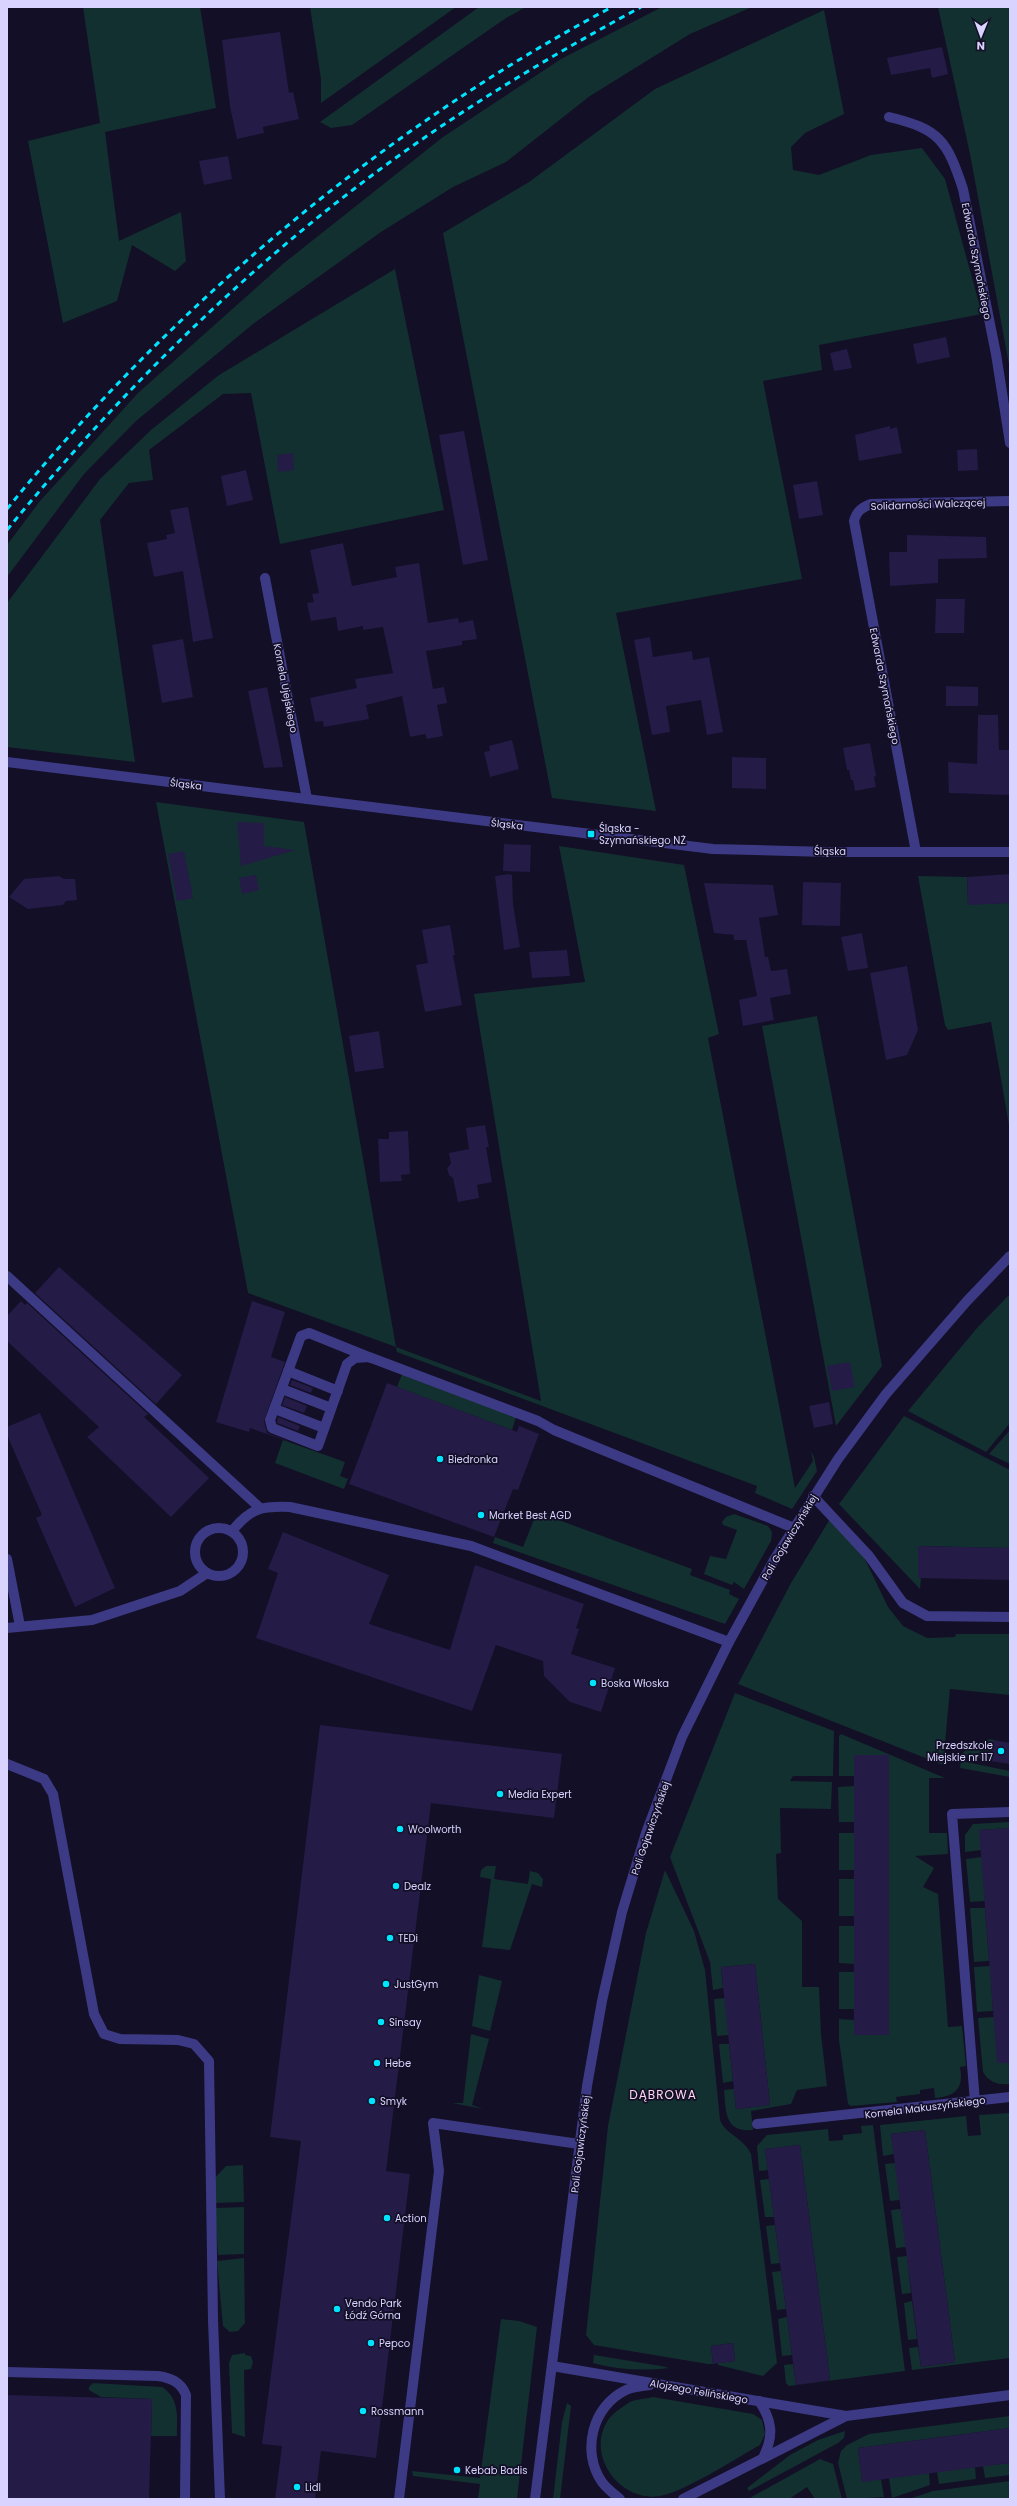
<svg xmlns="http://www.w3.org/2000/svg" width="1017" height="2506" viewBox="0 0 1017 2506" font-family="Poppins,sans-serif">
<style>
.green{fill:#12302f}
.building{fill:#241b47}
.lines{fill:none;stroke-linecap:round;stroke-linejoin:round}
.minor{stroke:#3d3a85;stroke-width:10}
.rail{stroke:#00e5ff;stroke-width:3;stroke-dasharray:6 5;stroke-linecap:butt}
.poi-dot{fill:#00e5ff;stroke:#130f26;stroke-width:1.5}
.labels{text-anchor:middle;stroke-width:3.5;stroke-linejoin:round;paint-order:stroke}
.street-label{font-size:10px;fill:#d9d4ff;stroke:#130f26}
.poi-label{font-size:10px;fill:#d9d4ff;stroke:#130f26;text-anchor:start}
.quarter-label{font-size:12px;letter-spacing:1px;fill:#ffd6f0;stroke:#130f26}
</style>
<rect width="100%" height="100%" fill="#130f26"/>
<g class="green">
<path d="M83,7H200L216,108L105,132L119,241L181,212L186,261L175,271L132,245L117,301L63,323L28,141L100,123Z"/>
<path d="M310,7H456L321,103V79Z"/>
<path d="M479,7H526L506,18L352,125L331,128L320,122Z"/>
<path d="M662,7H752L690,34L590,96L506,162L453,187L381,232L253,324L136,421L84,474L7,577V545L40,501L138,393L284,263L443,137L561,59Z"/>
<path d="M938,7H1010V370L970,154Z"/>
<path d="M824,10L844,114L805,133L791,147L793,170L819,175L871,155L922,148L945,179L982,314L819,345L822,370L763,381L802,579L616,613L656,811L552,798L443,233L529,182L655,89Z"/>
<path d="M395,269L444,510L280,544L251,393L223,394L149,450L153,480L129,483L100,520L135,762L7,747V603L100,479L151,430L219,375Z"/>
<path d="M156,802L304,822L396,1347L541,1401L474,994L585,982L559,846L684,865L719,1034L708,1038L795,1488L813,1461L811,1451L814,1457L817,1471L792,1509L755,1493L757,1486L397,1352L396,1347L248,1293Z"/>
<path d="M918,876L967,877L968,904L1010,903V1131L991,1022L948,1030L945,1025Z"/>
<path d="M817,1016L882,1366L836,1426L762,1026Z"/>
<path d="M1010,1294V1423L986,1452L908,1411L977,1328Z"/>
<path d="M402,1374L516,1417L512,1430L397,1387Z"/>
<path d="M904,1416L1010,1470V1548L919,1546L918,1577L921,1578L920,1589L839,1504Z"/>
<path d="M1010,1430V1464L989,1454Z"/>
<path d="M283,1440L345,1462L340,1476L348,1479L344,1489L275,1463Z"/>
<path d="M537,1512L692,1569L690,1575L730,1590L729,1594L739,1599L725,1624L493,1543L495,1537L523,1547Z"/>
<path d="M734,1514L768,1526L772,1532L771,1541L744,1589L734,1582L732,1585L704,1574L710,1556L726,1559L737,1530L723,1525L722,1522L726,1517Z"/>
<path d="M830,1519L861,1551L888,1607L903,1626L927,1638L955,1637L956,1634H1010V1695L950,1689L943,1765L738,1684L791,1583Z"/>
<path d="M735,1693L834,1731L833,1776H793L790,1781L832,1782L831,1809L780,1808L781,1853L776,1854L778,1899L802,1921V1987H819L821,2034L827,2086L797,2090L791,2104L751,2111L753,2130C724,2133 726,2111 724,2090L734,2089L736,2109L770,2105L755,1964L721,1967L723,1988L713,1990L710,1962L670,1857Z"/>
<path d="M841,1734L945,1778H929V1833H947L948,1854L915,1856L934,1868L923,1887L938,1894L948,2027L962,2026L966,2066L960,2067C964,2088 956,2096 935,2098L934,2088L920,2090V2094L896,2097L897,2102L851,2106L848,2104L839,2040V2019L854,2020V2035H888L889,1755H854V1776H839V1736Z"/>
<path d="M990,1739L994,1740L991,1759L966,1757L963,1753L968,1747Z"/>
<path d="M961,1761L1010,1771V1777L960,1768Z"/>
<path d="M854,1786V1822H839L838,1787Z"/>
<path d="M1010,1822V1828L980,1830L981,1850L965,1852V1835L973,1824Z"/>
<rect x="839" y="1833" width="15" height="37"/>
<path d="M982,1857L985,1901L970,1902L966,1859Z"/>
<path d="M486,1866H496L494,1879L528,1884L530,1871L538,1873L543,1879L542,1887L532,1884L510,1950L482,1947L491,1879L480,1877L481,1870Z"/>
<path d="M665,1870L694,1931L705,1970L720,2120C725,2134 744,2138 751,2154L777,2363L763,2376L718,2365V2363L735,2361L733,2343L711,2346L713,2364H708L594,2345L586,2335L608,2126L646,1933Z"/>
<rect x="839" y="1879" width="15" height="37"/>
<path d="M970,1908H985L989,1961L974,1962Z"/>
<path d="M839,1926H854V1964L839,1963Z"/>
<path d="M990,1966L993,2011L977,2012L974,1967Z"/>
<rect x="839" y="1972" width="15" height="37"/>
<path d="M479,1975L502,1981L490,2031L472,2026Z"/>
<path d="M725,1998L729,2035L717,2036L714,1999Z"/>
<path d="M994,2017L1010,2040V2084C998,2085 990,2083 983,2072L978,2018Z"/>
<path d="M471,2034L489,2039L472,2105L483,2109L452,2103H463Z"/>
<path d="M719,2044H729L733,2081L723,2083Z"/>
<path d="M1010,2113V2358L912,2370L909,2348L918,2347L921,2367L955,2362L925,2130L891,2134L894,2154L883,2156L880,2125L966,2116L968,2136L981,2135L979,2115Z"/>
<path d="M873,2125L905,2371L789,2386L786,2383L784,2365L793,2364L796,2385L830,2380L800,2145L765,2149L768,2170L759,2171L757,2146L767,2135L828,2129L829,2141L843,2140V2135L862,2133L861,2126Z"/>
<path d="M895,2163L900,2200L890,2201L885,2164Z"/>
<path d="M243,2165L244,2202L215,2203L214,2179L226,2166Z"/>
<path d="M769,2179L774,2217H765L760,2180Z"/>
<path d="M244,2207V2254L218,2255L215,2208Z"/>
<path d="M901,2209L906,2247L896,2248L891,2210Z"/>
<path d="M775,2225L780,2263L771,2264L766,2226Z"/>
<path d="M907,2256L911,2293L902,2294L897,2257Z"/>
<path d="M244,2258L245,2323L238,2331L230,2332L223,2326L217,2261Z"/>
<path d="M781,2271L786,2309L777,2310L772,2272Z"/>
<path d="M912,2301L917,2339L908,2340L904,2303Z"/>
<path d="M787,2317L792,2355L782,2356L778,2319Z"/>
<path d="M501,2319L519,2321L537,2327L517,2499H478L480,2484L413,2476L412,2471L480,2478Z"/>
<path d="M245,2353V2355L251,2356L253,2362L251,2369L244,2370L245,2437L232,2433L229,2363L232,2355Z"/>
<path d="M594,2355L661,2366L669,2368C643,2371 618,2370 593,2363Z"/>
<path d="M93,2383L162,2387C180,2399 177,2417 177,2436H151L152,2399L101,2397L89,2390V2387Z"/>
<path d="M653,2397L753,2414L762,2420L765,2434L760,2445C735,2459 686,2491 660,2496C620,2503 585,2455 608,2420C612,2414 621,2408 627,2404C633,2399 645,2399 653,2397Z"/>
<path d="M567,2403L571,2406L560,2499H553L562,2422Z"/>
<path d="M1010,2416V2428L858,2448L862,2481L881,2479L884,2497L847,2499L838,2463L841,2451L847,2445L869,2434Z"/>
<path d="M845,2431L844,2438L838,2443L749,2491L747,2488L790,2455L818,2440Z"/>
<path d="M820,2459L833,2464L842,2499H815L807,2487L789,2499H748Z"/>
<path d="M1010,2463V2475L985,2478L983,2466Z"/>
<path d="M975,2467L976,2479L939,2484L937,2472Z"/>
<path d="M929,2473L930,2485L892,2498L889,2478Z"/>
<path d="M1010,2481V2499H909L933,2491Z"/>
</g>
<g class="building">
<path d="M280,32L289,93L293,92L299,119L263,127L264,133L237,139L230,107L222,40Z"/>
<path d="M942,47L948,74L932,78L930,68L891,75L887,58Z"/>
<path d="M228,156L232,179L204,185L199,161Z"/>
<path d="M946,337L950,357L917,364L913,344Z"/>
<path d="M847,349L852,368L834,371L830,353Z"/>
<path d="M890,426V429L897,427L902,453L859,461L855,435Z"/>
<path d="M464,431L488,560L463,565L439,435Z"/>
<path d="M977,449L978,470L958,471L957,450Z"/>
<path d="M293,453L294,470L278,472L277,455Z"/>
<path d="M246,470L253,500L227,506L221,476Z"/>
<path d="M817,481L823,515L799,519L793,485Z"/>
<path d="M188,507L213,638L193,642L183,571L154,577L147,543L167,539L166,535L175,533L170,510Z"/>
<path d="M907,535L986,537L987,558L938,559V583L890,586L889,552H907Z"/>
<path d="M343,543L352,586L397,577L395,567L419,563L428,623L458,618L459,623L473,620L477,639L462,641V645L426,651L433,689L444,687L447,703L437,705L443,736L427,739L425,734L410,737L402,696L366,705L369,719L324,727L323,721L315,722L310,698L357,688L355,679L393,673L383,627L363,630V626L338,631L336,617L311,621L307,603L314,602L312,594L319,593L310,550Z"/>
<path d="M936,599H965L964,633H935Z"/>
<path d="M650,637L653,657L692,651L693,660L709,657L723,732L707,735L701,700L666,706L670,732L652,735L634,640Z"/>
<path d="M183,639L193,697L162,703L152,645Z"/>
<path d="M946,686L978,687V706H946Z"/>
<path d="M267,687L280,750L283,767L264,768L248,691Z"/>
<path d="M978,715H998L999,750H1010V795L949,793L948,762L977,764Z"/>
<path d="M512,740L519,769L490,777L484,752L490,751L489,746Z"/>
<path d="M870,743L876,776L874,777L876,787L855,791L853,780H851L849,770H847L843,748Z"/>
<path d="M732,757L766,758V789L732,788Z"/>
<path d="M237,822L264,823V846L295,850L241,866Z"/>
<path d="M504,844L531,845L530,872L503,871Z"/>
<path d="M184,851L193,898L177,901L168,854Z"/>
<path d="M509,874L512,875L513,904L520,947L504,950L495,876Z"/>
<path d="M1010,874V903L968,905L967,877Z"/>
<path d="M256,875L259,890L242,894L239,878Z"/>
<path d="M59,876L64,879H75L77,900L66,901L63,905L28,909L9,897L24,879Z"/>
<path d="M803,882L841,883L840,926L802,925Z"/>
<path d="M704,883L773,885L778,915L759,918L765,957H768L771,971L787,969L791,994L770,998L774,1020L743,1026L739,1000L757,996L746,940H734V935L714,933Z"/>
<path d="M450,925L455,955H453L462,1005L425,1012L416,965L428,963L422,930Z"/>
<path d="M862,933L868,968L848,971L841,937Z"/>
<path d="M567,950L570,976L532,978L529,952Z"/>
<path d="M907,966L918,1030L907,1055L886,1060L870,973Z"/>
<path d="M379,1031L384,1068L355,1072L349,1036Z"/>
<path d="M485,1125L489,1147H486L492,1182L477,1185L479,1198L458,1202L453,1178L449,1175L447,1168L451,1164L449,1153L469,1149L466,1128Z"/>
<path d="M408,1131L410,1174L401,1175L402,1181L380,1182L378,1139H389V1132Z"/>
<path d="M59,1267L182,1375L156,1404L35,1293Z"/>
<path d="M21,1301L25,1305L27,1303L148,1414L144,1417L209,1478L171,1517L87,1437L99,1427L7,1341V1316Z"/>
<path d="M252,1301L285,1312L271,1357L285,1362L264,1421L267,1433L293,1443L250,1428L249,1432L216,1422Z"/>
<path d="M850,1362L855,1387L832,1391L827,1366Z"/>
<path d="M292,1380L313,1388L311,1393L290,1385Z"/>
<path d="M387,1383L517,1432L519,1426L539,1434L518,1490L513,1489L494,1537L349,1484Z"/>
<path d="M285,1397L307,1406L304,1413L282,1405Z"/>
<path d="M829,1402L833,1424L814,1428L809,1406Z"/>
<path d="M40,1413L115,1588L75,1607L36,1518L42,1515L7,1435V1427Z"/>
<path d="M278,1417L300,1426L298,1431L277,1423Z"/>
<path d="M283,1532L389,1575L369,1624L450,1650L475,1565L584,1604L576,1628L579,1629L571,1654L615,1668L601,1712L570,1702L544,1676L543,1661L496,1645L472,1711L256,1638L278,1573L268,1569Z"/>
<path d="M918,1546L1010,1548V1580L918,1578Z"/>
<path d="M320,1725L562,1754L554,1818L431,1803L386,2171L410,2174L376,2458L321,2451L315,2499H275L282,2446L262,2444L301,2141L270,2137Z"/>
<path d="M994,1740L1010,1743V1764L990,1761Z"/>
<rect x="854" y="1755" width="35" height="280"/>
<path d="M1010,1828V2063H997L979,1830Z"/>
<path d="M755,1964L770,2105L736,2109L721,1967Z"/>
<path d="M925,2130L955,2362L921,2367L891,2134Z"/>
<path d="M800,2145L830,2380L796,2385L765,2149Z"/>
<path d="M733,2343L735,2361L713,2364L711,2346Z"/>
<path d="M7,2395L152,2399L149,2499H7Z"/>
<path d="M1010,2428V2463L862,2482L858,2448Z"/>
</g>
<g class="lines">
<g class="minor">
<path d="M889,117C939,129 947,140 963,189L996,354L1010,443"/>
<path d="M265,578L307,799"/>
<path d="M7,762L713,849L828,852H1010"/>
<path d="M916,852L854,521C857,511 861,508 871,504L1010,501"/>
<path d="M7,1276L260,1508"/>
<path d="M371,1358L309,1333L301,1336L270,1420L272,1428L318,1446L347,1364L355,1358L369,1357L538,1421L554,1430L794,1528"/>
<path d="M288,1371L338,1391"/>
<path d="M282,1389L331,1408"/>
<path d="M275,1409L324,1428"/>
<path d="M813,1496L869,1556L903,1603L927,1616L1010,1617"/>
<circle cx="219" cy="1552" r="24"/>
<path d="M232,1531C251,1508 261,1506 290,1507L471,1546L729,1642"/>
<path d="M7,1559L20,1626"/>
<path d="M7,1628L92,1620L180,1591L207,1573"/>
<path d="M7,1764L44,1779L53,1794L94,2014L104,2034L120,2039L178,2040L194,2044L209,2061L213,2320L220,2499"/>
<path d="M975,2102L952,1814L1010,1812"/>
<path d="M757,2124L1010,2097"/>
<path d="M552,2366L846,2416L1010,2395"/>
<path d="M7,2372L158,2376C171,2378 181,2382 186,2395L185,2499"/>
<path d="M759,2401C772,2420 774,2435 764,2456"/>
<path d="M399,2499L439,2171L433,2123L579,2144"/>
<path d="M535,2499L587,2086L602,2001L622,1912L646,1833L682,1737L729,1642L774,1560L838,1459L886,1394L967,1301L1010,1256"/>
<path d="M620,2499C614,2494 606,2488 602,2482C581,2452 592,2406 626,2390C632,2387 642,2386 650,2385"/>
<path d="M683,2499L846,2416"/>
</g>
<g class="rail">
<path d="M7,509C170,308 383,128 612,7"/>
<path d="M7,530C119,393 246,267 390,162C470,104 554,54 641,7"/>
</g>
</g>
<g class="poi-dot">
<rect x="587" y="830" width="8" height="8" rx="2"/>
<circle cx="440" cy="1459" r="4"/>
<circle cx="481" cy="1515" r="4"/>
<circle cx="593" cy="1683" r="4"/>
<circle cx="1001" cy="1751" r="4"/>
<circle cx="500" cy="1794" r="4"/>
<circle cx="400" cy="1829" r="4"/>
<circle cx="396" cy="1886" r="4"/>
<circle cx="390" cy="1938" r="4"/>
<circle cx="386" cy="1984" r="4"/>
<circle cx="381" cy="2022" r="4"/>
<circle cx="377" cy="2063" r="4"/>
<circle cx="372" cy="2101" r="4"/>
<circle cx="387" cy="2218" r="4"/>
<circle cx="337" cy="2309" r="4"/>
<circle cx="371" cy="2343" r="4"/>
<circle cx="363" cy="2411" r="4"/>
<circle cx="457" cy="2470" r="4"/>
<circle cx="297" cy="2487" r="4"/>
</g>
<g class="labels">
<g class="street-label">
<text transform="translate(977 261) rotate(79)" y="4">Edwarda Szymańskiego</text>
<text transform="translate(928 504) rotate(-2)" y="4">Solidarności Walczącej</text>
<text transform="translate(885 686) rotate(79)" y="4">Edwarda Szymańskiego</text>
<text transform="translate(286 688) rotate(79)" y="4">Kornela Ujejskiego</text>
<text transform="translate(186 784) rotate(7)" y="4">Śląska</text>
<text transform="translate(507 824) rotate(6)" y="4">Śląska</text>
<text x="830" y="855">Śląska</text>
<text transform="translate(789 1537) rotate(-59)" y="4">Poli Gojawiczyńskiej</text>
<text transform="translate(650 1828) rotate(-71)" y="4">Poli Gojawiczyńskiej</text>
<text transform="translate(925 2107) rotate(-7)" y="4">Kornela Makuszyńskiego</text>
<text transform="translate(580 2144) rotate(-83)" y="4">Poli Gojawiczyńskiej</text>
<text transform="translate(699 2391) rotate(10)" y="4">Alojzego Felińskiego</text>
</g>
<g class="poi-label">
<text x="599" y="832">Śląska -<tspan x="599" dy="12">Szymańskiego NŻ</tspan></text>
<text x="448" y="1463">Biedronka</text>
<text x="489" y="1519">Market Best AGD</text>
<text x="601" y="1687">Boska Włoska</text>
<text x="993" y="1749" text-anchor="end">Przedszkole<tspan x="993" dy="12">Miejskie nr 117</tspan></text>
<text x="508" y="1798">Media Expert</text>
<text x="408" y="1833">Woolworth</text>
<text x="404" y="1890">Dealz</text>
<text x="398" y="1942">TEDi</text>
<text x="394" y="1988">JustGym</text>
<text x="389" y="2026">Sinsay</text>
<text x="385" y="2067">Hebe</text>
<text x="380" y="2105">Smyk</text>
<text x="395" y="2222">Action</text>
<text x="345" y="2307">Vendo Park<tspan x="345" dy="12">Łódź Górna</tspan></text>
<text x="379" y="2347">Pepco</text>
<text x="371" y="2415">Rossmann</text>
<text x="465" y="2474">Kebab Badis</text>
<text x="305" y="2491">Lidl</text>
</g>
<g class="quarter-label">
<text x="663" y="2099">DĄBROWA</text>
</g>
</g>
<rect width="1017" height="2506" fill="none" stroke="#d9d4ff" stroke-width="16"/>
<g transform="translate(981 36) rotate(181)" stroke="#130f26" stroke-width="3" paint-order="stroke">
<path d="M0-3L7 15L0 10L-7 15Z" fill="#d9d4ff"/>
<text y="-6" font-size="11" font-weight="bold" text-anchor="middle" fill="#d9d4ff">N</text>
</g>
</svg>
